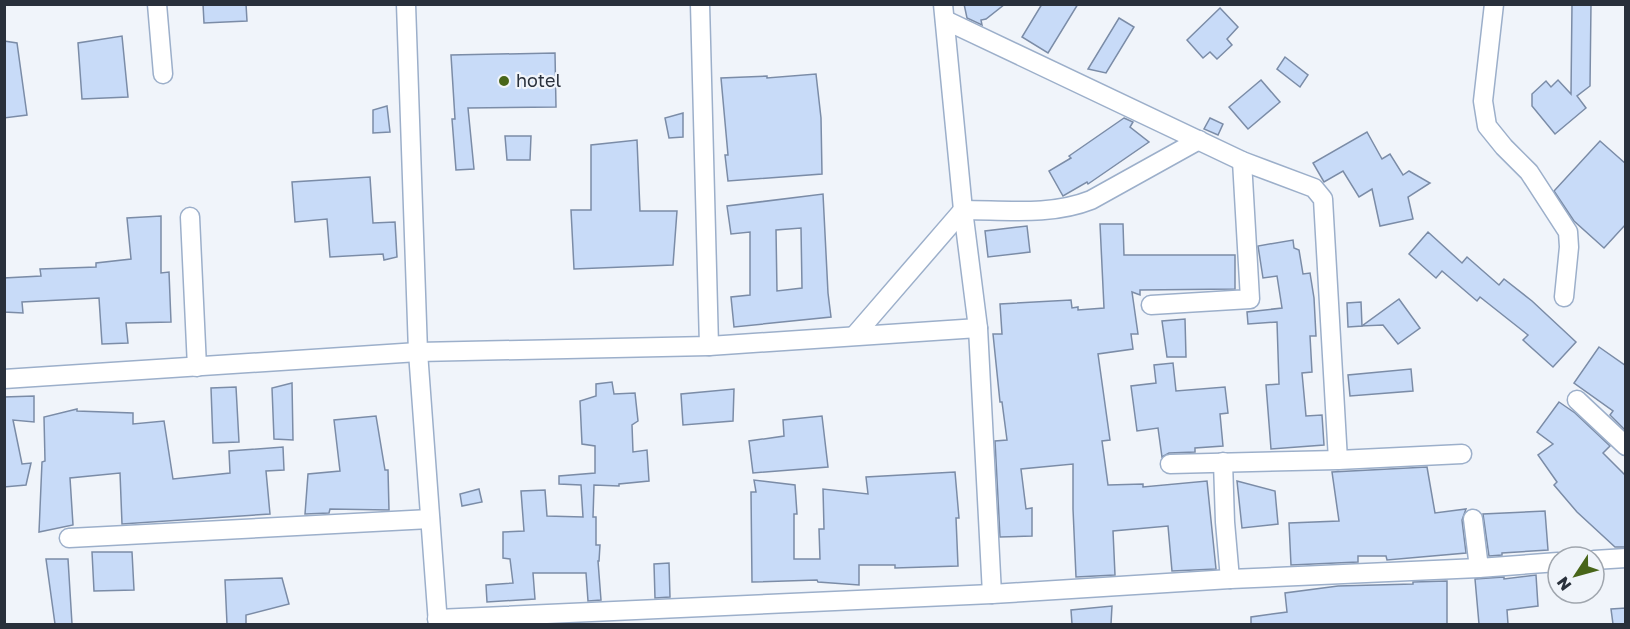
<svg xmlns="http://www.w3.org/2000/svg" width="1630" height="629" viewBox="0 0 1630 629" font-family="'Golos Text',sans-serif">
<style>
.building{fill:#c8dbf8;stroke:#7b8ca7;stroke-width:1.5;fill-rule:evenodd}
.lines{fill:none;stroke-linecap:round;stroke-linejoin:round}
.street-casing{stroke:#9cafca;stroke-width:21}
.street{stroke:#fff;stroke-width:18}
.poi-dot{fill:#486519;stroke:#f0f4fa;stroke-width:2}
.labels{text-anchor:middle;stroke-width:4.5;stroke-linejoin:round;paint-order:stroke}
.poi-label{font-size:18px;fill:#29303b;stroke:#f0f4fa;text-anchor:start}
</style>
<rect width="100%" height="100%" fill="#f0f4fa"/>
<g class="building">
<path d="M203,4H246L247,21L204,23Z"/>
<path d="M964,4H1005L986,19L981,20L982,25L967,18Z"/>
<path d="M1042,4H1078L1048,53L1022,37Z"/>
<path d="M1572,4H1591L1590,86L1577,96L1586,108L1555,134L1532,106V94L1546,81L1551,87L1558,80L1571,94Z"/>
<path d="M1220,8L1238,27L1227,39L1232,45L1217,59L1210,52L1203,58L1187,40Z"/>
<path d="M1119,18L1134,27L1106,73L1088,69Z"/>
<path d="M122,36L128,97L82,99L78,43Z"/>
<path d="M4,41L17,43L27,115L4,118Z"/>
<path d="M555,53L556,107L468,108L474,169L456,170L452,119H455L451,55Z"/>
<path d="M1285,57L1308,75L1300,87L1277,69Z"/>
<path d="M816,74L821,118L822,174L728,181L725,155H728L721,78L767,76V78Z"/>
<path d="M1261,80L1280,102L1248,129L1229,107Z"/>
<path d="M387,106L390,132L373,133V110Z"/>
<path d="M683,113V137L669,138L665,118Z"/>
<path d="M1124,118L1133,122L1130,127L1149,142L1088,184L1087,182L1063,196L1049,171L1071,158L1069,156Z"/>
<path d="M1210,118L1223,124L1218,135L1204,129Z"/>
<path d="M1367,132L1382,159L1390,154L1403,175L1409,171L1430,183L1408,197L1413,219L1380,226L1372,189L1359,197L1343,171L1324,182L1313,163Z"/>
<path d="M505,136H531L530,160H507Z"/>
<path d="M637,140L640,211H677L673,265L574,269L571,210H591V145Z"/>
<path d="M1600,141L1626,164V224L1604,248L1574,221L1554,191Z"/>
<path d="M370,177L373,223L395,222L397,257L384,260L383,254L330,257L327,219L295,222L292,182Z"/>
<path d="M823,194L828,293L831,317L734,327L731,297L750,295V232L731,234L727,206ZM801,228L802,288L777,291L776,230Z"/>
<path d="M161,216V273L169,272L171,322L126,323L128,343L102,344L99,298L22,302L23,313L4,312V278L41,276L40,269L96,267V263L131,259L127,218Z"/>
<path d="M1100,224H1123L1124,255H1235V289L1140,290V295L1132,292L1138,334H1131L1133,349L1098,354L1110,440L1102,441L1108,485L1143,484V487L1207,481L1216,569L1172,571L1168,526L1113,531L1115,575L1076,577L1073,509V464L1021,469L1026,509L1032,508V536L1000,537L995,441L1007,440L1002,402H1000L993,334H1002L1000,304L1071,300L1072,308L1078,307V310L1104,308Z"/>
<path d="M1027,226L1030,252L988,257L985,231Z"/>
<path d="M1428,232L1462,263L1467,257L1499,285L1504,279L1532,301L1576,342L1553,367L1523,340L1528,335L1480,297L1477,301L1442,271L1436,278L1409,254Z"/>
<path d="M1293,240L1294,248L1299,250L1303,274L1310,273L1314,298L1316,336H1310L1312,372L1302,373L1306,416L1322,415L1324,445L1271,449L1266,385L1279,384L1277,322L1248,324L1247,312L1282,308L1277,276L1263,278L1258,246Z"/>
<path d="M1399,299L1420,328L1398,344L1383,325L1362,326Z"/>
<path d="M1361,302L1362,326L1348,327L1347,303Z"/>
<path d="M1185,319L1186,357H1167L1162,321Z"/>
<path d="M1599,347L1626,366L1625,430L1610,415L1613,411L1574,383Z"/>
<path d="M1173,363L1176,391L1225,387L1228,413L1220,414L1223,446L1195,448V452L1169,453L1162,457L1158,428L1137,431L1131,386L1156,383L1154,365Z"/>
<path d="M1411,369L1413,391L1350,396L1348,375Z"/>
<path d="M612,382L614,394L635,393L638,421L632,425L633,452L647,450L649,481L619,484V486L594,485L593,517H596V545H600L599,561H598L601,600L588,601L586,573H533L535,599L487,602L486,585L513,583L510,559L503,558V532L524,531L521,491L545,490L547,516L583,517L581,485L559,484V476L595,473V446L582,444L580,401L596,396V384Z"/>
<path d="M292,383L293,440L274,439L272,388Z"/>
<path d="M236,387L239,442L213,443L211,388Z"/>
<path d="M734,389L733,421L683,425L681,394Z"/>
<path d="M34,396V422L13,420L22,464L31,463L26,485L4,487V397Z"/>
<path d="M1559,402L1575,413L1610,446L1603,453L1626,476V547H1615L1577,512L1554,485L1557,482L1538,455L1553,444L1537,432Z"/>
<path d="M77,409V411L133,413V424L164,421L173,479L230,473L229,451L283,447L284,470L266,471L270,514L122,524L120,473L70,478L73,525L39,532L42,462L45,461L44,417Z"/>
<path d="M376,416L385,470H388L389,510L330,509L329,513L305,514L308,474L340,471L334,420Z"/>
<path d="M822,416L828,467L753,473L749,441L784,436L783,420Z"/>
<path d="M1427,467L1435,513L1466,509L1462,520L1466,553L1387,560L1386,556H1358V562L1291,565L1289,523L1339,521L1332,472Z"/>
<path d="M955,472L959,518H956L958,566L895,568V565H859V585L818,582L817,580L752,582L751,492H756L754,480L795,485L797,514H794V559H820L819,529H824L823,489L868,494L866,477Z"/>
<path d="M1237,481L1275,491L1278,524L1242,528Z"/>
<path d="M479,489L482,502L462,506L460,494Z"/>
<path d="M1545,511L1548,550L1502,553V555L1489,556L1483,514Z"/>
<path d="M92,552H132L134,590L94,591Z"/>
<path d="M46,559H68L72,624H55Z"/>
<path d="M669,563L670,597L655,598L654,564Z"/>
<path d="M1536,575L1538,606L1507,610L1508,624H1479L1475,579L1504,577V579Z"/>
<path d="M282,578L289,604L246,615V624H227L225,580Z"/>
<path d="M1447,581V624H1251V617L1287,612L1285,593L1338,586L1413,584V582Z"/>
<path d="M1112,606L1111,624H1072L1071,610Z"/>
<path d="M1626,608V624H1613L1611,609Z"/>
</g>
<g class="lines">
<defs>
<g id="street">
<path d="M157,4L163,74"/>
<path d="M406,4L418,352L438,624"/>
<path d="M700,4L709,346"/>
<path d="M943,4L963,210L978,328L992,594"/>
<path d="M1494,4L1483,101L1487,126L1504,147L1529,172L1568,232L1569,247L1564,297"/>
<path d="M945,20L1242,161L1314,188L1323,199L1338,460"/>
<path d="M190,217L197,367"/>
<path d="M1151,305L1250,299L1242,161"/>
<path d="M855,335L963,210C1005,210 1051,216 1091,200L1199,140"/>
<path d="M4,379L418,352L709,346L978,328"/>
<path d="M1577,400L1626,446"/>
<path d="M1223,462L1225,522L1230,579"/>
<path d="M1170,464L1338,460L1462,454"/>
<path d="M1473,519L1479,568L1558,562"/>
<path d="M69,538L430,519"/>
<path d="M1594,560L1626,558"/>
<path d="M437,619L992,594L1230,579L1479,568"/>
</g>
</defs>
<use href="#street" class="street-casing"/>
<use href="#street" class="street"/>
</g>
<circle class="poi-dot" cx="504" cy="81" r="6"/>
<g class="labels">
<g class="poi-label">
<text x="516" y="87">hotel</text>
</g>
</g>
<rect width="1630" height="629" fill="none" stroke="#29303b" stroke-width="12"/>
<g transform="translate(1576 575) rotate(234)"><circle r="28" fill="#f0f4fa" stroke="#a0a6ae" stroke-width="1.5"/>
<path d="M0-4.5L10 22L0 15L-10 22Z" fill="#486519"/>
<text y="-9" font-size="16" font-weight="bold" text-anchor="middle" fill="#29303b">N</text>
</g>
</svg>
